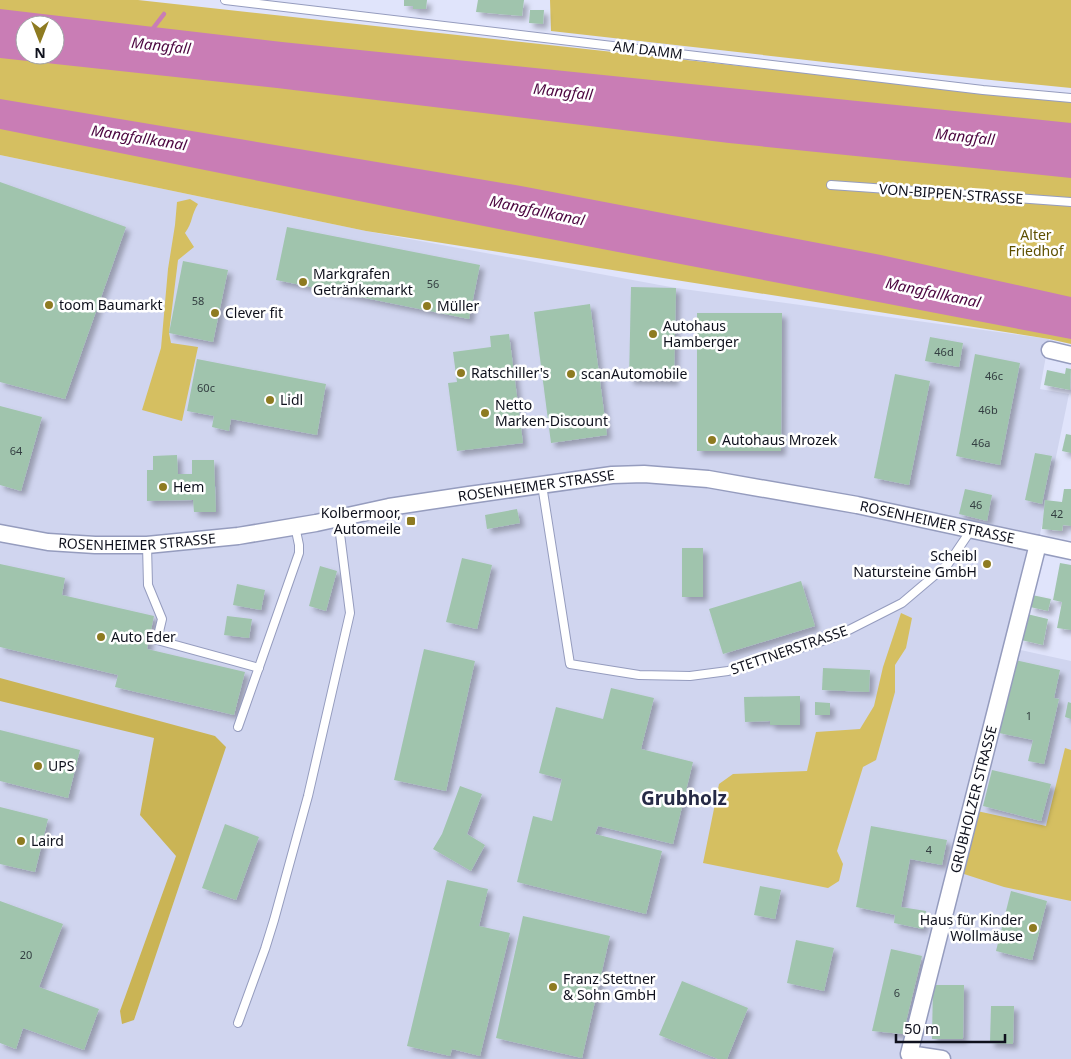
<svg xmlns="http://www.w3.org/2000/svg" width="1071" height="1059" viewBox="0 0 1071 1059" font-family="'Noto Sans',sans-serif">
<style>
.built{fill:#d0d5ef}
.green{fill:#d5bf61;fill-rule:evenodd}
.forest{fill:#cab455}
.water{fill:#c97db5;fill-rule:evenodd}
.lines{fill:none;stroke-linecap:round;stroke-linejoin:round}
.stream{stroke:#c97db5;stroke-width:4.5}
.building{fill:#a0c4ad;filter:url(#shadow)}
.lane-casing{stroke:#959cbe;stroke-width:10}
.street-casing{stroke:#959cbe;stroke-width:19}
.lane{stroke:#fff;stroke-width:8}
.street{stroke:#fff;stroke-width:16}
.poi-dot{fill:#8e7b21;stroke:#fff;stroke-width:2}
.labels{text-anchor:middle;stroke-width:5;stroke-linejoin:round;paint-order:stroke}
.number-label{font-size:11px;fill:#333e41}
.street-label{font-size:14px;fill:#0f111d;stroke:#fff}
.park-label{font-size:14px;fill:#5e5000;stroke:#fff}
.poi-label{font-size:14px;fill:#0f111d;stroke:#fff;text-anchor:start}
.water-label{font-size:15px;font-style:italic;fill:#4b053f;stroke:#fff}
.district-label{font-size:19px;font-weight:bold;fill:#262a46;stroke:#fff}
</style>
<defs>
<filter id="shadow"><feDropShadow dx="4.5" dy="4.5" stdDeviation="2.5" flood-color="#0004"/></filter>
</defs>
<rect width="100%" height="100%" fill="#e0e4fb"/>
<path class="built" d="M0,155L366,231L676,288L1049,339L1040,389L1069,394L1038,544L1011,648L1071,661V1059H0Z"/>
<g class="green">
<path d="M0,0H138L1071,102V344L1049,339L366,231L0,155ZM25,25H55V55H25Z"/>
<path d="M550,0H1071V88L913,72L551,31Z"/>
<path d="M190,199L198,204C191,215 193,222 185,233L194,247L178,260L169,333L171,343L198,347L182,421L142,410L161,348L168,269L175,225L177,202Z"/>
<path d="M901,613L912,618L906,648L895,665V692L876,760L863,767L837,851L843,864L839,881L828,888L703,863L719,784L733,774L807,771L816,732L860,729L874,706L883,667Z"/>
<path d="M1065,748L1071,750V901L1004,887L961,873L977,811L1046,826Z"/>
</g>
<path class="forest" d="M0,678L215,736L226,747L134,1020L122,1024L120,1011L176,856L140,815L154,738L0,701Z"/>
<g class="water">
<path d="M0,9L282,42L1071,123V178L729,143L277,88L0,58ZM25,25H55V55H25Z"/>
<path d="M0,99L521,186L881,255L1071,297V339L519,233L0,129Z"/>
</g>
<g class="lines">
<path class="stream" d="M151,31L164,14"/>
</g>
<g class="building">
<path d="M404,0H427L426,9H413V6H404Z"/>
<path d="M478,0H524L522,16L476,12Z"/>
<path d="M530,10H544L543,24L529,23Z"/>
<path d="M0,182L126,227L65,399L0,382Z"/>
<path d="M287,227L480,265L469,319L276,280Z"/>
<path d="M183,261L228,270L213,342L169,333Z"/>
<path d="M631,287L676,288L674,381L629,380Z"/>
<path d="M590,304L607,435L551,443L534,312Z"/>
<path d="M697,313H782L781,451H697Z"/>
<path d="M509,334L523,443L457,451L448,383L457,382L453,352L491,347L490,336Z"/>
<path d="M930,337L963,343L959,367L925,361Z"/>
<path d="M975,354L1020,363L1000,465L956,456Z"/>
<path d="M197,359L326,384L317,435L231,419L229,431L212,427L214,416L187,411Z"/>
<path d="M1066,368L1071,369L1070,390L1044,385L1047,370L1065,374Z"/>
<path d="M895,374L930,381L909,485L874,478Z"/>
<path d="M0,406L42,417L21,491L0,485Z"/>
<path d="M1066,434L1071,435V453L1062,451Z"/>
<path d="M1035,453L1052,456L1042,504L1025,500Z"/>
<path d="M177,455L178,474H192V460H214L216,512H194L193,500L147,501V470H153V456Z"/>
<path d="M965,489L992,495L987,521L959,514Z"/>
<path d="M1064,489H1071V526L1063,525L1062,531L1042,529L1045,500L1062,502Z"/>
<path d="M517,509L520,523L487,529L485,515Z"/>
<rect x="682" y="548" width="21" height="49"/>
<path d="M462,558L492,565L477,629L446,622Z"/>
<path d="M1060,563L1071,565V630L1057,628L1062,602L1053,600Z"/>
<path d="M0,564L65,578L62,595L154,616L147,649L245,672L234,715L115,687L118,675L0,647Z"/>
<path d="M320,566L337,571L326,611L309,606Z"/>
<path d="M801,581L815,626L723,654L709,609Z"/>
<path d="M237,584L265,590L261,610L233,605Z"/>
<path d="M1032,595L1051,599L1048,611L1030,607Z"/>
<path d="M1027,614L1048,619L1043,645L1021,640Z"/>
<path d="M227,616L252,619L249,638L224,635Z"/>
<path d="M424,649L475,661L446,791L394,780Z"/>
<path d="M1015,660L1060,670L1054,698L1059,699L1044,764L1028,761L1033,740L999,733Z"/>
<path d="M823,668L870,670L869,692L822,690Z"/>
<path d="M611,688L654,698L641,749L693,762L673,844L598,826L595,834L662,851L646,914L517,882L533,816L552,821L562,779L539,773L556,707L603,719Z"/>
<path d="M800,696V725H770V721L745,722L744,697Z"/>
<path d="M815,702L830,703V715H815Z"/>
<path d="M1068,702L1071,703V719L1065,717Z"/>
<path d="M0,730L80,750L68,798L0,781Z"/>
<path d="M992,770L1051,784L1041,821L983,806Z"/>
<path d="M460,786L482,794L467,834L485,845L471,871L433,849L442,834Z"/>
<path d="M0,807L48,819L35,872L0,864Z"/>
<path d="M225,824L259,837L236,900L202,888Z"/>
<path d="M871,826L947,840L942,865L910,859L901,907L926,911L923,929L894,923L895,915L856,907Z"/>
<path d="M447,880L488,889L479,926L510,933L480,1056L452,1049L450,1056L407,1046Z"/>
<path d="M760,886L781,890L775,919L754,915Z"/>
<path d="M1011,891L1047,901L1032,960L996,951Z"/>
<path d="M0,901L63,924L39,987L99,1009L84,1050L23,1028L16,1049L0,1043Z"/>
<path d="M523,916L610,936L582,1058L496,1038Z"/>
<path d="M796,940L834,948L824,991L787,983Z"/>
<path d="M891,949L922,956L903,1034L872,1031Z"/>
<path d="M682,981L748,1008L727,1059H718L659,1035Z"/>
<path d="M933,985H964L963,1039H932Z"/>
<path d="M991,1006H1014L1013,1044L990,1043Z"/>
</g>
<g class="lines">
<defs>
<g id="lane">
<path d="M225,0L983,90L1071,98"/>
<path d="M831,185L1071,202"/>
<path d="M542,485L570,664L639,675L690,676L728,671L835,637L902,603L948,564L971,530"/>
<path d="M147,545L148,585L162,619L157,640L259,668"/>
<path d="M238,727L299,553V545L295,526"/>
<path d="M238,1023L265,949L274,920L308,796L350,613L338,518"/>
</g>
<g id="street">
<path d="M1050,350L1071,355"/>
<path id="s1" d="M0,533L48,542L95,545H147L238,536L316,523L389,507L469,495L612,475L644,474L708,479L857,505L1071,551"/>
<path id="s2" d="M942,1059L909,1054L1038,544"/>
</g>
</defs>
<use href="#lane" class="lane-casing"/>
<use href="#street" class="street-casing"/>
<use href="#lane" class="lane"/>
<use href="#street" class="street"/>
</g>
<g class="poi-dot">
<circle cx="303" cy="282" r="5"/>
<circle cx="49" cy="305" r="5"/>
<circle cx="427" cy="306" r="5"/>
<circle cx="215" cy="313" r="5"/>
<circle cx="653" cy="334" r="5"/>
<circle cx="461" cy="373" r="5"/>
<circle cx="571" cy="374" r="5"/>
<circle cx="270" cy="400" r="5"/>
<circle cx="485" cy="413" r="5"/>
<circle cx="712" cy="440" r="5"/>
<circle cx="163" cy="487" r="5"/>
<rect x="406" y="516" width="10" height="10" rx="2.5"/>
<circle cx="987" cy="564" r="5"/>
<circle cx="101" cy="637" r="5"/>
<circle cx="38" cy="766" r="5"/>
<circle cx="21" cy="841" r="5"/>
<circle cx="1033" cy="928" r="5"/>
<circle cx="553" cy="987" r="5"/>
</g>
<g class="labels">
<g class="number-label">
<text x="433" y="288">56</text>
<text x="198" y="305">58</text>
<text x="944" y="356">46d</text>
<text x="994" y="380">46c</text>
<text x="206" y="392">60c</text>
<text x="988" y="414">46b</text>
<text x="981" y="447">46a</text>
<text x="16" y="455">64</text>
<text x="976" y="509">46</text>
<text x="1057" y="518">42</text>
<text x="1029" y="720">1</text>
<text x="929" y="854">4</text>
<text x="26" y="959">20</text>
<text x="897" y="997">6</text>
</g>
<g class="street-label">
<text transform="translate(648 50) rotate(7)" y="5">AM DAMM</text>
<text transform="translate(951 194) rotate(4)" y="5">VON-BIPPEN-STRASSE</text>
<text dy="5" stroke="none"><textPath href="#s1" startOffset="542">ROSENHEIMER STRASSE</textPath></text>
<text dy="5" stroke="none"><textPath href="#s1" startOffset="948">ROSENHEIMER STRASSE</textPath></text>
<text dy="5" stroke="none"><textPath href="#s1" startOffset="138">ROSENHEIMER STRASSE</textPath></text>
<text transform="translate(789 650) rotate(-19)" y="5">STETTNERSTRASSE</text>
<text dy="5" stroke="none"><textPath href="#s2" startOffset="296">GRUBHOLZER STRASSE</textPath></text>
</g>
<g class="park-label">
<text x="1036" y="240">Alter<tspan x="1036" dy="16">Friedhof</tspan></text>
</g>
<g class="poi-label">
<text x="313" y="279">Markgrafen<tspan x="313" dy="16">Getränkemarkt</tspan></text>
<text x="59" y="310">toom Baumarkt</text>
<text x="437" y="311">Müller</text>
<text x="225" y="318">Clever fit</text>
<text x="663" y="331">Autohaus<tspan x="663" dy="16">Hamberger</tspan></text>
<text x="471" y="378">Ratschiller's</text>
<text x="581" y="379">scanAutomobile</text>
<text x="280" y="405">Lidl</text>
<text x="495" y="410">Netto<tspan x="495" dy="16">Marken-Discount</tspan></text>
<text x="722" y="445">Autohaus Mrozek</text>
<text x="173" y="492">Hem</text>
<text x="401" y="518" text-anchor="end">Kolbermoor,<tspan x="401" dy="16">Automeile</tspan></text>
<text x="977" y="561" text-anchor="end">Scheibl<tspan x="977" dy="16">Natursteine GmbH</tspan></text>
<text x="111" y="642">Auto Eder</text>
<text x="48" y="771">UPS</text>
<text x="31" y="846">Laird</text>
<text x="1023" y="925" text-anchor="end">Haus für Kinder<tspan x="1023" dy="16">Wollmäuse</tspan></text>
<text x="563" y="984">Franz Stettner<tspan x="563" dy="16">&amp; Sohn GmbH</tspan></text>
</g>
<g class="water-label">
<text transform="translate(161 46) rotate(6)" y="5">Mangfall</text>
<text transform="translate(563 92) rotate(6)" y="5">Mangfall</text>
<text transform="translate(965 137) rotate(6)" y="5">Mangfall</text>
<text transform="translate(139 138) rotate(9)" y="5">Mangfallkanal</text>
<text transform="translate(537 211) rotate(12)" y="5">Mangfallkanal</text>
<text transform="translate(933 293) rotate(12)" y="5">Mangfallkanal</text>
</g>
<g class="district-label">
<text x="684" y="805">Grubholz</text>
</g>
</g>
<g transform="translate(40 40) rotate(180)"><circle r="24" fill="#ffffff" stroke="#9fa0a5"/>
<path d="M0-4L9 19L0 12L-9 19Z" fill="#8e7b21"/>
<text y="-8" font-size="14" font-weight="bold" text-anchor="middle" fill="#0f111d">N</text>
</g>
<path d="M896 1034v8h109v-8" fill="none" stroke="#0f111d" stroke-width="2.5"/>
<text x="904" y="1034" font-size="15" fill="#0f111d" stroke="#ffffff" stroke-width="4" paint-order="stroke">50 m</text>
</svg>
